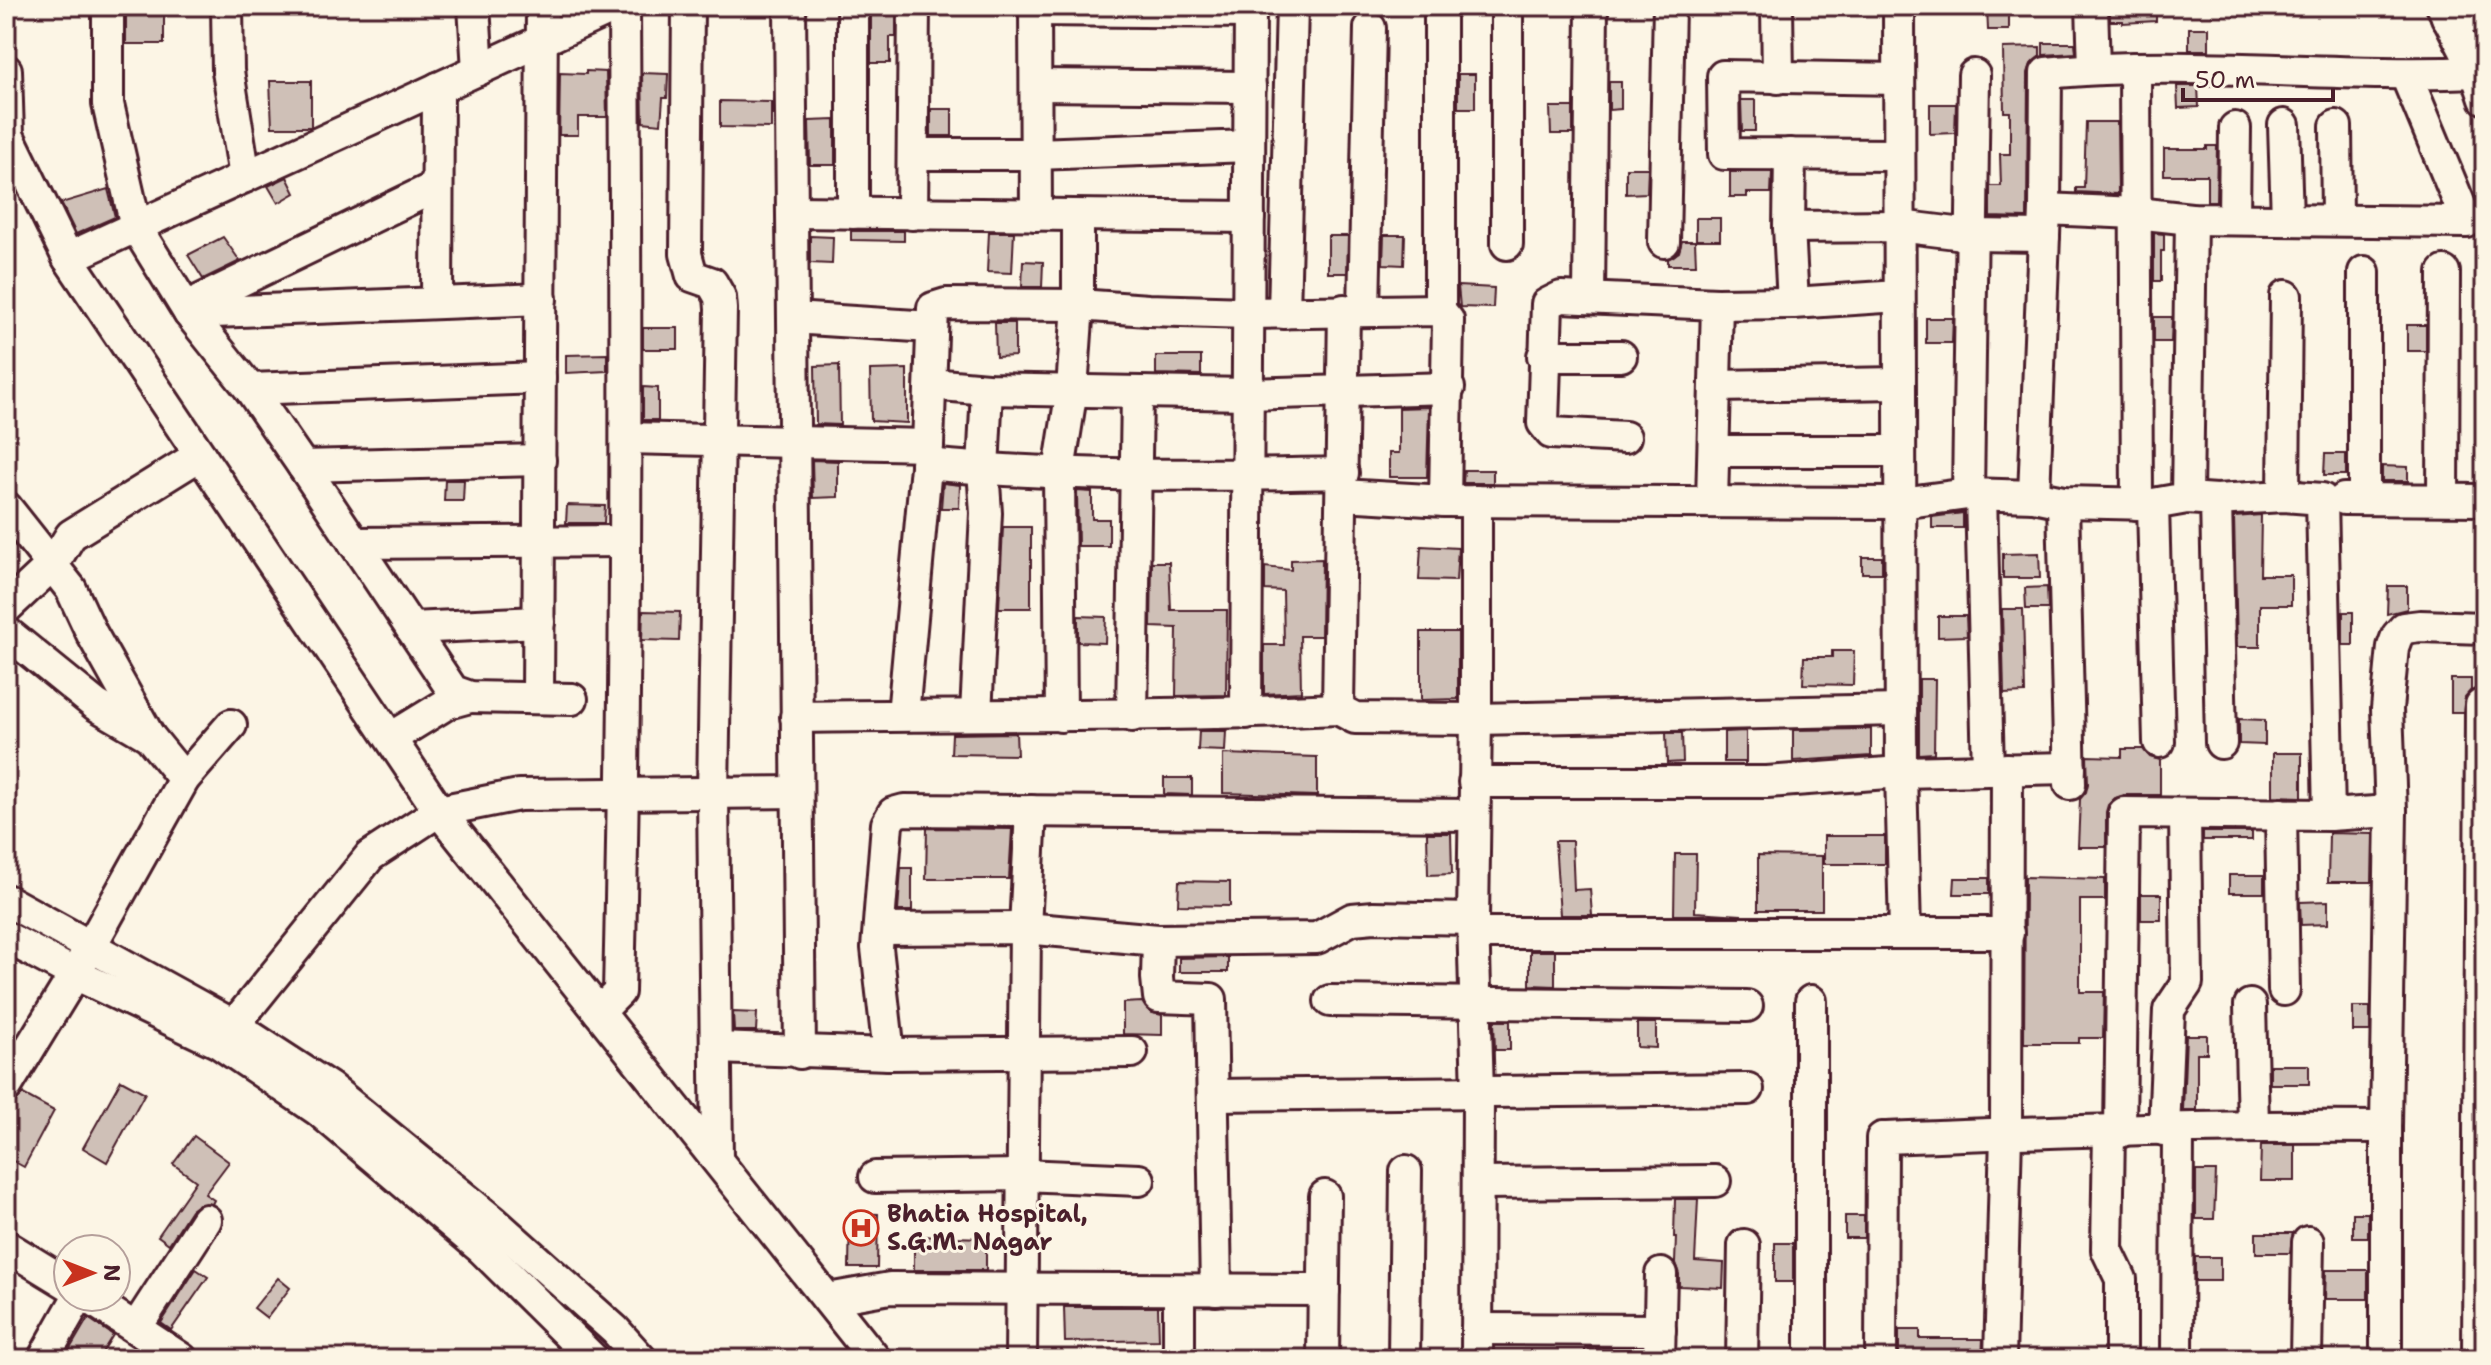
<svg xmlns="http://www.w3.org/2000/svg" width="2491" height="1365" viewBox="0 0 2491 1365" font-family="'Shantell Sans',sans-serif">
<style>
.building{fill:#cfc0b7;stroke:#4a1f2b;stroke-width:2}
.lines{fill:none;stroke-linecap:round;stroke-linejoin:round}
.minor-casing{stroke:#4a1f2b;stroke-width:36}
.minor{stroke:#fcf5e5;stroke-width:30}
.labels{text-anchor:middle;stroke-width:6;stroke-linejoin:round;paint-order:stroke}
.poi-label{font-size:24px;font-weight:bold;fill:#4a1f2b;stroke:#fcf5e5;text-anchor:start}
</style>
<rect width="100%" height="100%" fill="#fcf5e5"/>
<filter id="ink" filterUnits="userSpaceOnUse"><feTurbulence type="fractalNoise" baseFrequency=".0125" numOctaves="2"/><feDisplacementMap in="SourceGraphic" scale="16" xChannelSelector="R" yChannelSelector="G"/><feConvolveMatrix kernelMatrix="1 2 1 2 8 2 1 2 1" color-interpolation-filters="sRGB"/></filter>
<g filter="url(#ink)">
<g class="building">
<rect x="126" y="6" width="38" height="38"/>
<path d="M1987,6H2009V30H1988Z"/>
<path d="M2110,6H2156V21L2123,23V21H2110Z"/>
<path d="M871,13H896V37H890V63H871Z"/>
<rect x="2189" y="28" width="20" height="22"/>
<path d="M2043,43H2075L2076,53L2043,55Z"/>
<path d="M2040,47V56L2031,64L2028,73L2027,218L1990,217V186H2001L2000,154H2010V112H2004L2003,48Z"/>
<path d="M586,71L606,72L607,117H578V135H559L560,73L586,74Z"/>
<path d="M642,73L668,74L667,98H663L661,124L643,122Z"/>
<rect x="1458" y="74" width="17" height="34"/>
<path d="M270,81H311V127H272Z"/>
<path d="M1609,82H1621V109L1609,110Z"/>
<path d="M2177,86H2198L2199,107L2178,108Z"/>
<path d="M1741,100H1755V131H1742Z"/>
<path d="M720,101L771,102V128L720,127Z"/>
<path d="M1930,104H1956L1955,133L1930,134Z"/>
<path d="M1550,107H1573V134H1551Z"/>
<rect x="931" y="109" width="21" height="27"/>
<path d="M835,120V165H810L809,121Z"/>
<path d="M2086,122H2117L2118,194L2076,192V188H2084Z"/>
<path d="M2207,146H2217L2216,201H2207V175H2164V149H2207Z"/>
<path d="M1626,168H1648L1647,193L1626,194Z"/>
<path d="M1730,172H1772L1771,193H1747V197H1730Z"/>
<path d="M287,177L295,193L278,203L268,186Z"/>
<path d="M108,189L115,217L76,234L61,203Z"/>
<rect x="1696" y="218" width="24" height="22"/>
<path d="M851,231H904V241L851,240Z"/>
<path d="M989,232H1014L1012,273L987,272Z"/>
<path d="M2154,233L2164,234V251H2161V281H2154Z"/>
<path d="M1384,235H1405L1404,265L1383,264Z"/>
<path d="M810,236L833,237L832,264L810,263Z"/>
<path d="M1328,236H1348L1347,273H1328Z"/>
<path d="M223,237L240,261L203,279L188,255Z"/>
<path d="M1682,241H1695L1696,265H1668V259L1679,252Z"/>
<path d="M1023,261L1043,262L1042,287H1022Z"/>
<path d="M1458,286L1494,288L1493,308L1460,307Z"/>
<path d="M2154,317H2172L2171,342H2154Z"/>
<path d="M1926,318H1953L1952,343H1926Z"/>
<path d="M995,323H1015V356L996,357Z"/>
<rect x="2407" y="325" width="19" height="26"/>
<rect x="643" y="328" width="35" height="21"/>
<path d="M607,354V371L566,373V355Z"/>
<path d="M1156,356H1201V375L1156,374Z"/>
<path d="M839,365L840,425L816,424L815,366Z"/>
<path d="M907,369V423L871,421L870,370Z"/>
<path d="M643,387L658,388V420H643Z"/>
<path d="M1429,407L1427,477H1389V453H1399V408Z"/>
<path d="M2325,454H2346V475H2324Z"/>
<path d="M812,460L838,461V497L813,498Z"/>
<path d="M2382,466L2408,467V481H2382Z"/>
<path d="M1464,470H1493V483H1463Z"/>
<path d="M445,480H464L463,501H444Z"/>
<path d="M943,483L960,485L959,508H941Z"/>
<path d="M1077,491L1092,492V519H1109V546H1078Z"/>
<path d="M567,505L605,506L604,523H566Z"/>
<path d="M1963,513V528H1932V517Z"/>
<path d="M2261,515L2260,575H2291V605H2260V647H2237L2234,517Z"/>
<path d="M1003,527H1031V608H999Z"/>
<path d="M1421,546L1458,548L1456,581L1419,580Z"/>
<path d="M2039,553L2040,578H2003V554Z"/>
<rect x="1862" y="557" width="20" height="16"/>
<path d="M1322,559L1321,636H1300L1301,692L1264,694V645H1284L1283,591L1265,590V567L1291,570V560Z"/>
<path d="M1152,562H1169L1171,610H1227L1226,695L1176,696L1177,628L1151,627Z"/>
<path d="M2388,586H2407V609L2387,614Z"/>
<path d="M2047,587L2048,609H2026L2025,588Z"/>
<path d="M2002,609H2023L2025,693L2004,694Z"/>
<path d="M643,611L680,612L679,641L642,640Z"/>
<rect x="2343" y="612" width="10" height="33"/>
<path d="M1078,616L1106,617L1105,643L1078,642Z"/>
<path d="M1938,616H1966L1967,636L1938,637Z"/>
<path d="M1421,632H1458V699L1421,700Z"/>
<path d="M1832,651H1854L1853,685L1803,684L1804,657H1832Z"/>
<path d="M1919,679H1935L1934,753L1919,754Z"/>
<path d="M2451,679H2471V690L2465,697L2463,712H2451Z"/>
<path d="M2239,719L2265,720V745L2239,744Z"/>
<path d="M1871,729V756L1793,761V730Z"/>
<path d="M1199,731H1226L1225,751L1198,750Z"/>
<path d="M1746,731V762H1724V732Z"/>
<path d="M1016,733L1017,755L951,754L952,734Z"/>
<path d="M1666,733H1682L1683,762L1667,763Z"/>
<path d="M2122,749H2143L2150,757L2160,760V795H2124L2115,798L2108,805L2106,812V847H2078L2080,799L2086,792L2088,784L2087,756L2122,757Z"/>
<path d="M2273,753H2302V797L2273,796Z"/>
<path d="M1223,754L1317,757V796L1223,793Z"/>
<path d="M1164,778H1192V795L1164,794Z"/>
<path d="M927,828L1012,829L1009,879H926Z"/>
<rect x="2203" y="832" width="49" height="8"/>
<path d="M1427,833H1451L1452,874L1428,875Z"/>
<path d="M2329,833L2373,834L2372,882H2328Z"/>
<rect x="1824" y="836" width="61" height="28"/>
<path d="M1555,841H1572L1574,890L1590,889L1592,915H1560Z"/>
<path d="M1675,854H1696L1695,912L1742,915H1674Z"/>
<path d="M1758,855L1822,856V910H1758Z"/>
<path d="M901,868H912V911H898Z"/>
<rect x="2229" y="875" width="35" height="18"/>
<path d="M2025,877L2105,879V900H2080V992H2104L2103,1038H2079V1043H2024Z"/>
<path d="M1955,878H1989V894H1954Z"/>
<path d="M1179,881L1230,882V906L1178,905Z"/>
<rect x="2141" y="894" width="20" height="26"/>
<path d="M2328,901V924L2301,925L2300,902Z"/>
<path d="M1530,951H1555V986L1530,985Z"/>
<path d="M1228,957V972H1179V958Z"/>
<path d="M1142,1002L1150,1012L1162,1015V1035L1123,1034V1003Z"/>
<rect x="2353" y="1007" width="17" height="24"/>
<path d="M733,1012L757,1013L756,1031H734Z"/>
<path d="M1494,1021H1510V1050H1495Z"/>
<path d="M1637,1023H1656V1048L1637,1047Z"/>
<path d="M2186,1035H2207V1053H2197V1110H2183Z"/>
<rect x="2270" y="1065" width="39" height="19"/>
<path d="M121,1080L145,1093L107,1162L83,1148Z"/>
<path d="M23,1094L54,1111L24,1167L6,1157V1110L9,1104L15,1102Z"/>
<path d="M194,1136L229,1162L205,1194L214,1200L212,1204H199L191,1210L169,1244L158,1236L196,1181L173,1164Z"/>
<path d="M2261,1145H2295V1181H2260Z"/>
<path d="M2196,1171H2216L2214,1219H2196Z"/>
<path d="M1675,1199H1698L1695,1261L1724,1263L1723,1288L1679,1286V1274L1675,1263L1676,1237H1674Z"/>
<path d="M850,1213L878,1214L877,1268H849Z"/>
<rect x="2353" y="1213" width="15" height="24"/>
<rect x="1845" y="1216" width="19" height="22"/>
<path d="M2256,1233H2293L2290,1253H2256Z"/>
<path d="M914,1236L986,1238V1270H914Z"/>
<rect x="1775" y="1243" width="18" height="39"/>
<rect x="2195" y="1257" width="25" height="24"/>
<path d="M196,1269L208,1277L171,1330L161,1323Z"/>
<path d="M2326,1270H2368V1299H2325Z"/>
<path d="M278,1278L290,1288L267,1318L254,1308Z"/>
<path d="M1064,1307H1158L1159,1340L1065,1342Z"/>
<path d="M88,1318L113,1335L98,1359H64Z"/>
<path d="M1899,1330H1920V1339H1983L1982,1359H1899Z"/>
<rect x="1585" y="1348" width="51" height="11"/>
</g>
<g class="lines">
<defs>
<g id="minor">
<path d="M108,6V104L136,227L189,313L250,389L303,466L453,691L470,697L572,699"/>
<path d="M227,6L228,71L245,177"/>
<path d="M474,6L478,70"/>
<path d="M688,6L686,254L692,276L712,283L720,297L721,309L713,793L717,1160"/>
<path d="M790,6L800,1053"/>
<path d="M853,6V213"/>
<path d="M1035,6L1036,215"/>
<path d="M1777,6L1778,78"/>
<path d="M1899,6L1901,772L1905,932"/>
<path d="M2092,6L2094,68"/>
<path d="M2442,6L2476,72L2485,99"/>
<path d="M1035,10L1250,12"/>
<path d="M2447,17H2485"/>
<path d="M2135,68L2137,504"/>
<path d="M6,70L8,135L68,258L439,811L875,1359"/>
<path d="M1899,79L1723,76L1724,154L1899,155"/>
<path d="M1036,85L1250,87"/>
<path d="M2284,125L2287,219"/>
<path d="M2336,126L2337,219"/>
<path d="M913,154H1036L1249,146"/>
<path d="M1790,154L1789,227L1793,303"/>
<path d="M2045,209L2136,213L2191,219L2467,222L2406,75"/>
<path d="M792,212L1249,217"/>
<path d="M912,214L914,6"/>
<path d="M2234,219L2235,128"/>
<path d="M1789,227L1899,226L1972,235L2044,236"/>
<path d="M1664,242L1669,6"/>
<path d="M1507,244V6"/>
<path d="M68,258L617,6"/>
<path d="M2364,272V499"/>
<path d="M1589,298L1592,6"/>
<path d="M437,303L438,88"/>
<path d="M186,307L437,186"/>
<path d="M1440,310V6"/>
<path d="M1364,311L1370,28"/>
<path d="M189,313L541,299"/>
<path d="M1284,313L1292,6"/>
<path d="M793,318L931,327"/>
<path d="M1543,356H1621"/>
<path d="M931,384L987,389L1248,394L1449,388"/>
<path d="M1716,386L1899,383"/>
<path d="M250,389L540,378"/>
<path d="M1625,437L1551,433L1543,423L1547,304L1561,297L1717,304L1793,303L1899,296"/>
<path d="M626,438L928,445"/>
<path d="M1715,451H1899"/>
<path d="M926,464C1064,477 1204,476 1343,473"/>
<path d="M303,466L540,460"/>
<path d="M1968,494L1974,75"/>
<path d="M1342,495L1445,501L1901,503L1968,494L2034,496L2063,502L2153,504"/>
<path d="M1981,495L1988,770"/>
<path d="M2034,496L2045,209L2046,73C2188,59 2333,78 2476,72"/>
<path d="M2284,496L2286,296"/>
<path d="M2187,498L2191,219"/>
<path d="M2344,499L2485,500"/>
<path d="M2443,499L2444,272"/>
<path d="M2216,500L2284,496L2322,499L2329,815"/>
<path d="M1476,501V719L1473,919L1478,1093L1477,1359"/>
<path d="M1712,502L1717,304"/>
<path d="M2063,502L2070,784"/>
<path d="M6,507L71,589L92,634L149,736"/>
<path d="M354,543L624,541"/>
<path d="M6,608L53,564L71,535L200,455"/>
<path d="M411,628L539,622"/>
<path d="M6,632L96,705L149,736L184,779"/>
<path d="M538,697L542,6"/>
<path d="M1338,709L1344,310"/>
<path d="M1246,713L1250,6"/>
<path d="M976,714L986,513L983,469L987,389"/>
<path d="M903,715L928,445L933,308L946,304L1078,305L1148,310L1248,313L1440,310L1448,320L1445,501"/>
<path d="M1061,716L1059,471L1072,389L1078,305V217"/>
<path d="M1132,716L1137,393"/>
<path d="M796,717C977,714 1157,717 1338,709L1355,718L1476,719L1901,710"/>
<path d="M391,738L448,703L470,697"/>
<path d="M2159,742L2153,504L2187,498L2216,500L2221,743"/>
<path d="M1474,782H1767L1901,772L2070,768"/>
<path d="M2281,814L2284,990"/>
<path d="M6,900L233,1025L330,1088L493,1221L615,1330L641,1359"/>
<path d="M879,929L1025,928L1158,940L1317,938L1352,919L1374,917L1473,919"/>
<path d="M1474,933H2008"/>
<path d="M6,937L75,974L219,1043L318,1110L482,1249L593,1359"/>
<path d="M1158,940L1157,978L1159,997L1211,999L1216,1290"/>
<path d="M1330,1001L1747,1006"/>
<path d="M1811,1001V1359"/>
<path d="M2250,1005L2253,1125"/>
<path d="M599,1012L619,992C627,663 626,335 624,6"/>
<path d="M222,1040L370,856L439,811L519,795L797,792"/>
<path d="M716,1048L889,1054L877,948L887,824L893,813L904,810L1473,815"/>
<path d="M889,1054L1132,1052"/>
<path d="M6,1087L75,974L184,779L231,725"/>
<path d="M1214,1095L1748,1089"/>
<path d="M2164,1130L2169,1010L2187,983L2185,814"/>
<path d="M2109,1131L2107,1250L2121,1279V1359"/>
<path d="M2120,1132L2124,813L2329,815L2391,811"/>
<path d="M875,1177L1023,1175L1139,1180"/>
<path d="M1478,1183L1715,1181"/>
<path d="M6,1246L68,1284"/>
<path d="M1179,1290V1359"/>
<path d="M88,1297L182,1359"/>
<path d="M828,1299L890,1288L1324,1290"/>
<path d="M136,1328L206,1220"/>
<path d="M1477,1329L1660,1330"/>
<path d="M43,1359L78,1297"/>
<path d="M1021,1359L1025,928L1031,811"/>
<path d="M1323,1359L1325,1196"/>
<path d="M1404,1359L1406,1171"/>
<path d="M1659,1359L1661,1274"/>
<path d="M1742,1359L1744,1245"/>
<path d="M1881,1359L1882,1138C2050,1132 2218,1125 2386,1127"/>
<path d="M2000,1359L2006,1134L2007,769"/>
<path d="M2177,1359L2178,1130"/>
<path d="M2306,1359L2308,1242"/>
<path d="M2386,1359V1127L2391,811L2387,709L2393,647L2397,636L2404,628L2420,626L2485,628"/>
<path d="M2478,1359L2481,705"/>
</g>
</defs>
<use href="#minor" class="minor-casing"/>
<use href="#minor" class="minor"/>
</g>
</g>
<defs>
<symbol id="hospital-ring" viewBox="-11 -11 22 22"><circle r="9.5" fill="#fcf5e5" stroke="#c8321e" stroke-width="1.5"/><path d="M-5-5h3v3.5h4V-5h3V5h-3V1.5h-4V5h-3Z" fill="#c8321e"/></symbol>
</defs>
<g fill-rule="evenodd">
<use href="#hospital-ring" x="841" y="1208" width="40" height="40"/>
</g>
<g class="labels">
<g class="poi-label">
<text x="887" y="1222">Bhatia Hospital,<tspan x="887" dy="28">S.G.M. Nagar</tspan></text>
</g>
</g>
<rect width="2491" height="1365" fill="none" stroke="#fcf5e5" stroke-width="32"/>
<rect x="16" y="16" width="2459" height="1333" fill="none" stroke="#4a1f2b" stroke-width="3" filter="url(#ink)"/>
<g transform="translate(92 1273) rotate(90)"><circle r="38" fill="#fcf5e5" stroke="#b59f9b" stroke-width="2"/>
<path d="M0-6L14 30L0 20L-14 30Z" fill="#c8321e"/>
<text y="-12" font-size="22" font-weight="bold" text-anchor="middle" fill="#4a1f2b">N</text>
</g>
<path d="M2183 88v12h150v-12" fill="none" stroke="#4a1f2b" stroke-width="4"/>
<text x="2195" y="88" font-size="24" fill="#4a1f2b" stroke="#fcf5e5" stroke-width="6" paint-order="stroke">50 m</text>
</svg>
